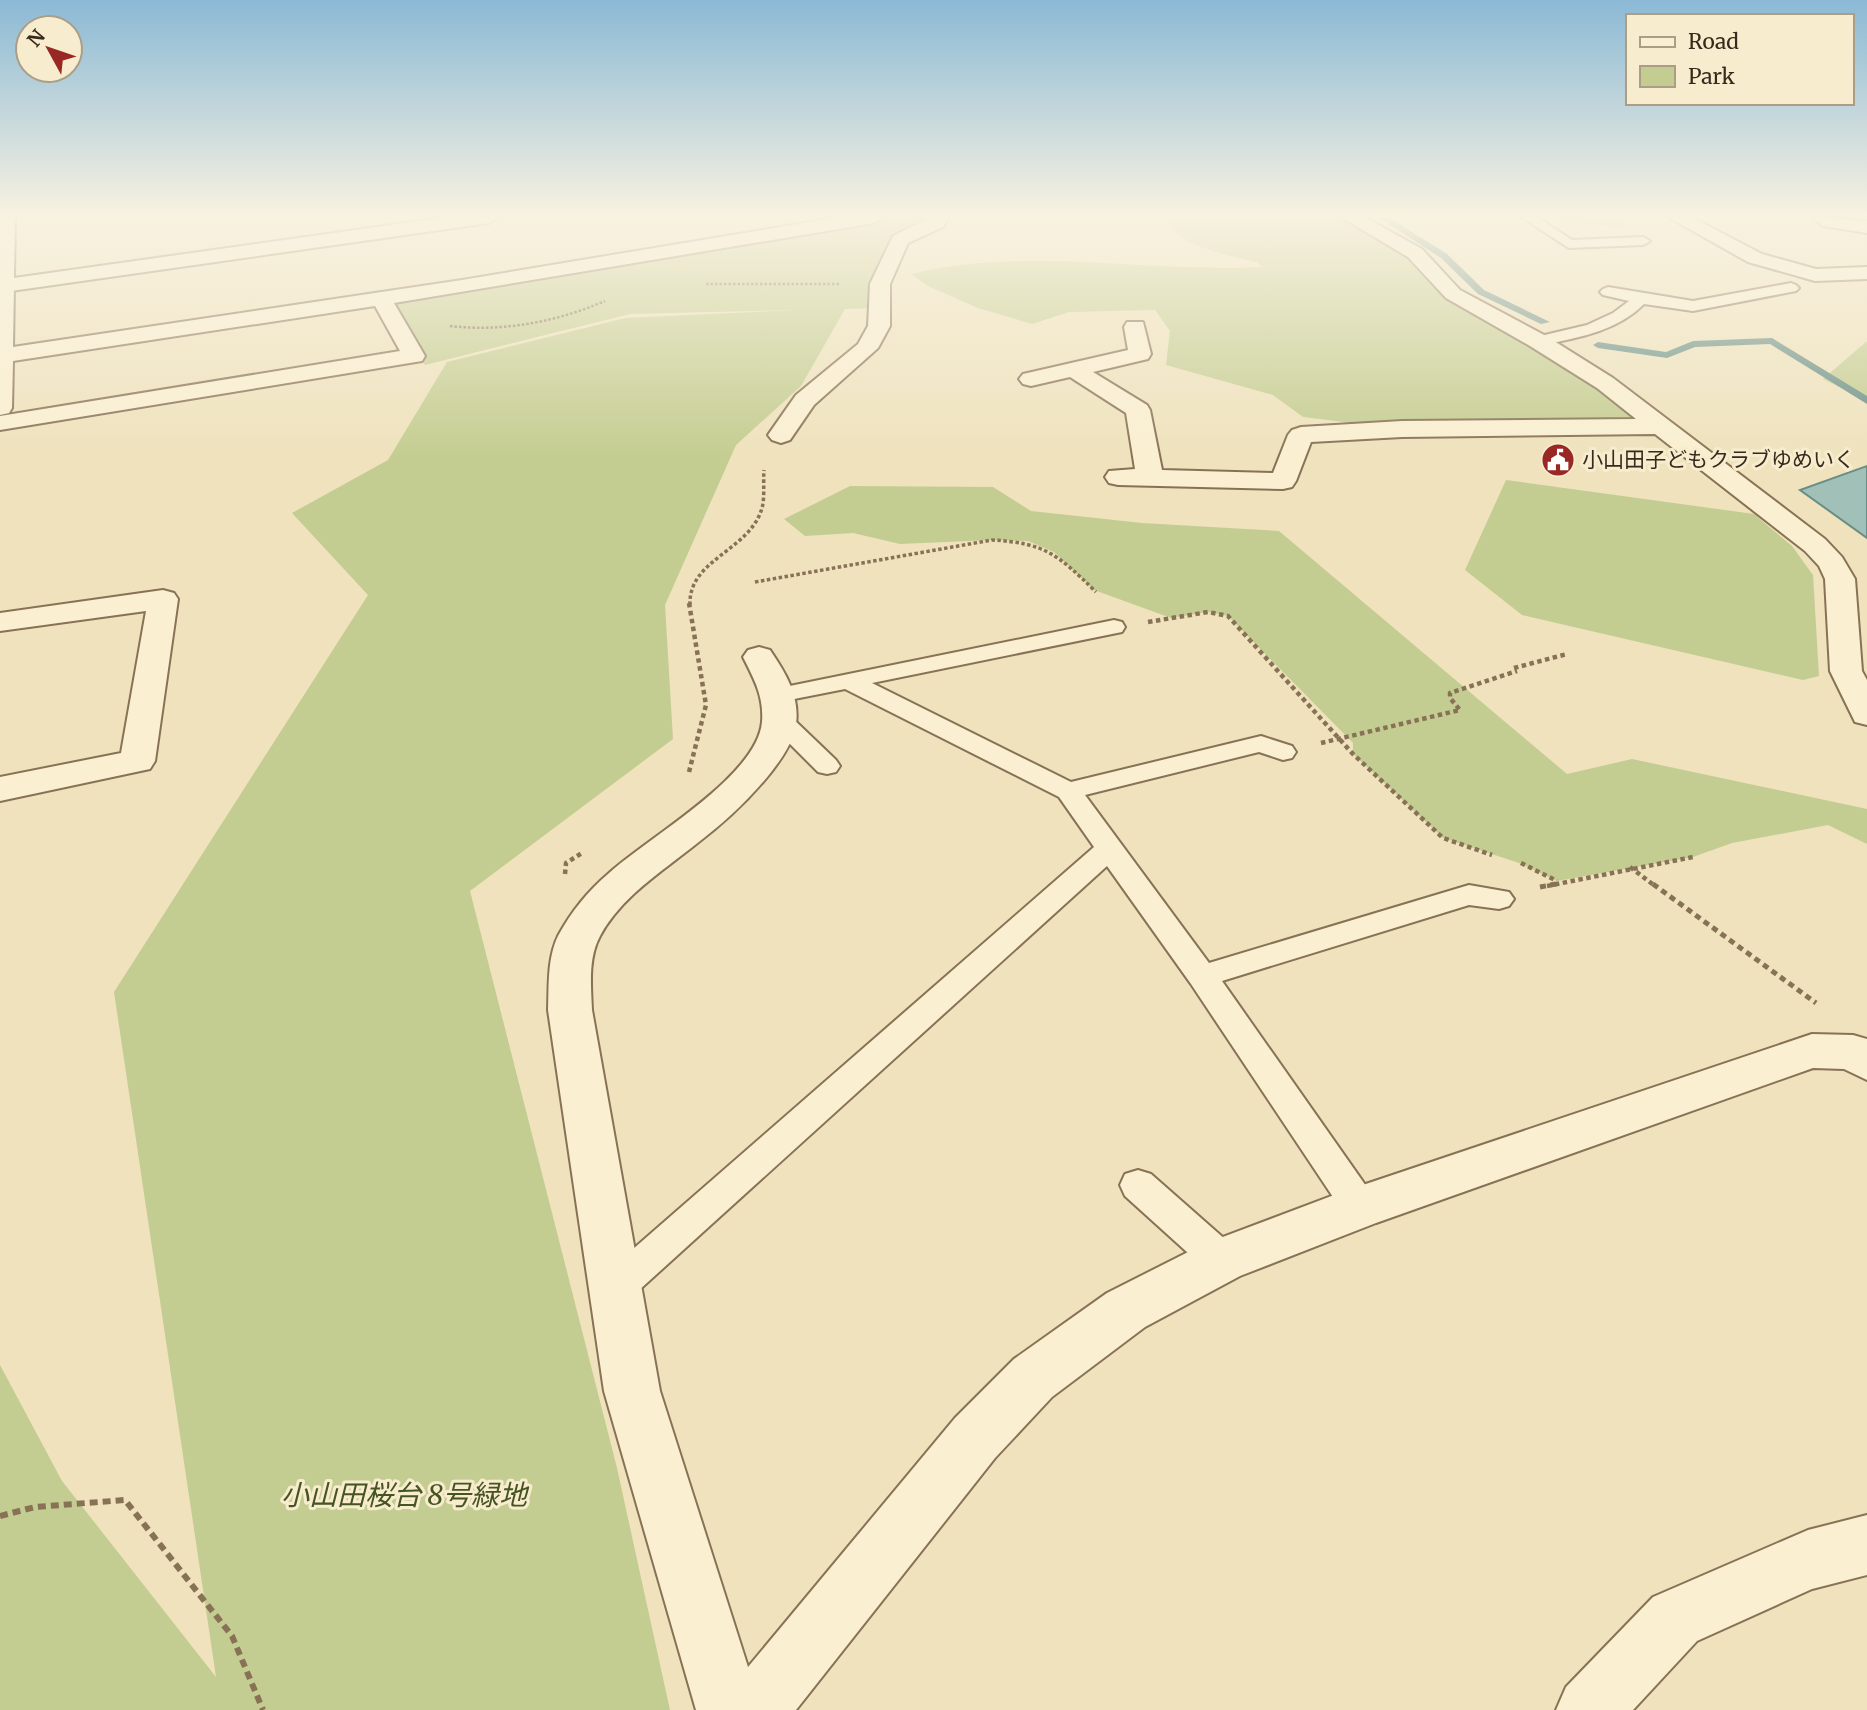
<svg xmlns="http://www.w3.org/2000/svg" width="1867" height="1710" viewBox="0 0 1867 1710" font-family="Merriweather,'Noto Sans JP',serif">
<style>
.green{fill:#c4cd91}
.water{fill:#a1c1b8;stroke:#688e86;stroke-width:2}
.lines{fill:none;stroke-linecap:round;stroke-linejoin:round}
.stream{fill:#688e86;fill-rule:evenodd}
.service-casing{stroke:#887256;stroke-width:4}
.minor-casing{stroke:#887256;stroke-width:4}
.tertiary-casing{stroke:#887256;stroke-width:4}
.path-far4{stroke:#887256;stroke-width:2.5;stroke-dasharray:2.5 2;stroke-linecap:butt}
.path-far3{stroke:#887256;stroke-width:3.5;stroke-dasharray:3.5 2.5;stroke-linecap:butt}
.path-far2{stroke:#887256;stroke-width:4.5;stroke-dasharray:4.5 3.5;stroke-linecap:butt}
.path-far1{stroke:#887256;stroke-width:5;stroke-dasharray:6 4.5;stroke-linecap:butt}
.path{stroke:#887256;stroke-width:6;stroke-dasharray:8 5;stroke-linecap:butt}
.service{fill:#faefd1;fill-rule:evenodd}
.minor{fill:#faefd1;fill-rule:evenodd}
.tertiary{fill:#faefd1;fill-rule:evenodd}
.labels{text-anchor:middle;stroke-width:6;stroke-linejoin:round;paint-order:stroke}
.far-poi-label{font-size:21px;fill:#37291b;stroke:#f7eccd;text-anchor:start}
.near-park-label{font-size:28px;font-style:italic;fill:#455421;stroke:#f7eccd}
</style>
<rect width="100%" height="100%" fill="#efe2bd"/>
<g class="green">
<path d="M882,217H934L897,238L875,308L845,309L801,386L736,445L665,605L673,739L470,891L617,1468L670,1710H0V1365L62,1481L216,1677L114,992L368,595L292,513L388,460L447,362L625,318L797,310L630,314L425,365L388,299Z"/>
<path d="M1165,217H1350L1415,253L1453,294L1663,426L1402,429L1303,417L1273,395L1166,365L1170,331L1155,310L1069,312L1032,324L978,308L928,286L911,274C1026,246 1146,273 1263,267L1256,262C1228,255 1176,247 1165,217Z"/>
<path d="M1559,217H1622L1625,219L1624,228L1570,222Z"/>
<path d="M1866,342H1867V400L1823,379Z"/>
<path d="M1506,480L1754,514L1792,546L1813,575L1819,676L1803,680L1522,615L1465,570Z"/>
<path d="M850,486L993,487L1031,511L1142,523L1279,531L1567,774L1632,759L1867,809V844L1828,825L1732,843L1693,857L1557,881L1519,863L1443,838L1353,754V743L1228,616L1208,612L1171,618L1094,590L1054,552L1028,541L992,540L900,544L853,533L805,536L784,519Z"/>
</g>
<path class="water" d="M1867,466V538L1800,490Z"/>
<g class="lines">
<g class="stream">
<path d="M1378,217H1388L1447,254L1484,290L1550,322L1541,324L1478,294L1441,258Z"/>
<path d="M1772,338L1867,396V404L1770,344L1695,347L1667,358L1598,348L1593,345L1598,342L1666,352L1693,341Z"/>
</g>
<defs>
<g id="service">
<path d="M1521,217H1537L1572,240L1643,237L1650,241L1643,245L1569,248Z"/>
<path d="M1791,283L1796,285L1799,288L1796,291L1693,311L1644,304C1616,332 1576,338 1538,346L1530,341L1532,338L1587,325L1613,313L1629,301L1603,295L1600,292L1603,289L1608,287L1693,301Z"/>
<path d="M1114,620L1122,622L1125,627L1122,632L872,683L1071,782L1261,736L1292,746L1296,752L1292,758L1283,760L1259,752L1085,795L1209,963L1469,885L1509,892L1514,899L1509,906L1499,909L1469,905L1222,981L1373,1196L1378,1207L1373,1218L1360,1223L1347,1218L1191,984L1107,866L627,1301L614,1306L601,1301L595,1289L601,1277L1094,847L1059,797L845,689L779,702L770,700L767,695L770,690Z"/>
<path d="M780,713L789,715L836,760L840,766L836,772L827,774L818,772L771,725L768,720L771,715Z"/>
<path d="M1138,1170L1151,1174L1235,1248L1241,1260L1235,1272L1222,1277L1209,1272L1125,1196L1120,1185L1125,1174Z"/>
</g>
<g id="minor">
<path d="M840,217H883L874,223L394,303L425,356L422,361L0,430V416L400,351L375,306L13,361L12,408L9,413L0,415V281L11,282L14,286L13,347L462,280Z"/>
<path d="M931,217H949L943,227L908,243L890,284V326L878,348L814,405L790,440L781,443L772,440L768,435L796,395L858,344L868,326L870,284L893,236Z"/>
<path d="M1341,217H1364L1422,249L1460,290L1546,336L1613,378L1825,539L1842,557L1855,579L1862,671L1867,680V725L1855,722L1830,671L1825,579L1819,566L1805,551L1655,434L1402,437L1311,442L1296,481L1292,487L1283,489L1118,485L1109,483L1105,477L1109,471L1135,469L1126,413L1070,377L1031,386L1023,384L1019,379L1023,374L1128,350L1124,327L1127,322H1143L1151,354L1148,359L1093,372L1147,405L1150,410L1162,470L1273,473L1288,435L1292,430L1301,427L1402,421L1636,419L1597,388L1530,346L1446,298L1408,257Z"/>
<path d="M1668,217H1691L1762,254L1816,269L1867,267V279L1815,281L1748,262Z"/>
<path d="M1811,217L1867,221V233L1823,226Z"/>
<path d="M163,590L174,593L178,599L155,761L150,769L0,801V777L121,753L146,611L0,631V613Z"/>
<path d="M759,647L770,650C785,672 800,696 796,724C794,741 782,758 772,771C750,799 724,823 695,845C661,872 621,897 600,936C588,958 591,986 592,1010L660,1391L748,1667L955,1418L1014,1359L1107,1293L1204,1244L1342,1192L1812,1034L1853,1035L1867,1039V1080L1844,1069L1813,1068L1376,1223L1240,1276L1145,1327L1052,1397L995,1458L796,1710H696L604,1391L548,1010C549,986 547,959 558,936C571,912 588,891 608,874C647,838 757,777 762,722C764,696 754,679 743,657L748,650Z"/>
<path d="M1867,1515V1575L1812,1589L1697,1641L1633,1710H1556L1566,1687L1653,1597L1808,1530Z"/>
</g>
<path id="tertiary" d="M0,217H15L14,278L448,217H498L489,223L4,292H0Z"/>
</defs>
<use href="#service" class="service-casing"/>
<use href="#minor" class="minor-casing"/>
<use href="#tertiary" class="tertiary-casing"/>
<g class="path-far4">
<path d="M706,284H840"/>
<path d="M450,326C503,332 556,322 605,301"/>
</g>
<g class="path-far3">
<path d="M755,582L992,540C1046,543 1058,555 1096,592"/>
<path d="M690,605C688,559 750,551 762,508C765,497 763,482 764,470"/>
</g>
<g class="path-far2">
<path d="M1148,622L1208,612L1228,616L1353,754L1443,838L1492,855"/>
<path d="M1514,668L1567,654"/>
<path d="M1321,743L1460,710L1450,698V693L1517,671"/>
<path d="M689,772L706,705L689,603"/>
<path d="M1521,863L1557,881"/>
<path d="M1630,867L1655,886"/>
<path d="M565,874L566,863L582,853"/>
<path d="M1547,886L1693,857"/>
</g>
<g class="path-far1">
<path d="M1653,884L1816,1003"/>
<path d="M1540,887L1556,884"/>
</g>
<path class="path" d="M0,1516L35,1507L125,1500L232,1636L263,1710"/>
<use href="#service" class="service"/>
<use href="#minor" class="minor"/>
<use href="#tertiary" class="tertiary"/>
</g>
<linearGradient id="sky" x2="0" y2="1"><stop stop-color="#8bb9d5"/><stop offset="0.47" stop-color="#f8f2e1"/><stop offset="1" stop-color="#f8f2e1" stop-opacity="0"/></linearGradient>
<rect width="1867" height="457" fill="url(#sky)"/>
<defs>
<symbol id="civic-disc" viewBox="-11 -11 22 22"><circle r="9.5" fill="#992723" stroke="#f7eccd"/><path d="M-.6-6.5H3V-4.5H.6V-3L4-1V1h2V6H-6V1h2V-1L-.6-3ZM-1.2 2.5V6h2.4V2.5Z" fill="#fff"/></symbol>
</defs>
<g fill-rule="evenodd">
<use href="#civic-disc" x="1539" y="441" width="38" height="38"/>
</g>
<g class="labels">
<g class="far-poi-label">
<text x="1582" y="467">小山田子どもクラブゆめいく</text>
</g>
<g class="near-park-label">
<text x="404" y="1505">小山田桜台 8号緑地</text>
</g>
</g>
<rect x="1626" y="14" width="228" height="91" fill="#f7eccd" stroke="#aa9e86" stroke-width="2"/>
<rect x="1640" y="37" width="35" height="10" fill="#faefd1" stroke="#aa9e86" stroke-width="2"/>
<text x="1688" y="49" font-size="21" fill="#37291b">Road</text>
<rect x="1640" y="66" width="35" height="21" fill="#c4cd91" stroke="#aa9e86" stroke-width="2"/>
<text x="1688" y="84" font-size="21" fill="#37291b">Park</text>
<g transform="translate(49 49) rotate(310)"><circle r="33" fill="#f7eccd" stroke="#aa9e86" stroke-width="2"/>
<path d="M0-5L12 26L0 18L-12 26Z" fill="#992723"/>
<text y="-10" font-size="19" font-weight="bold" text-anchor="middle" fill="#37291b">N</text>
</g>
</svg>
